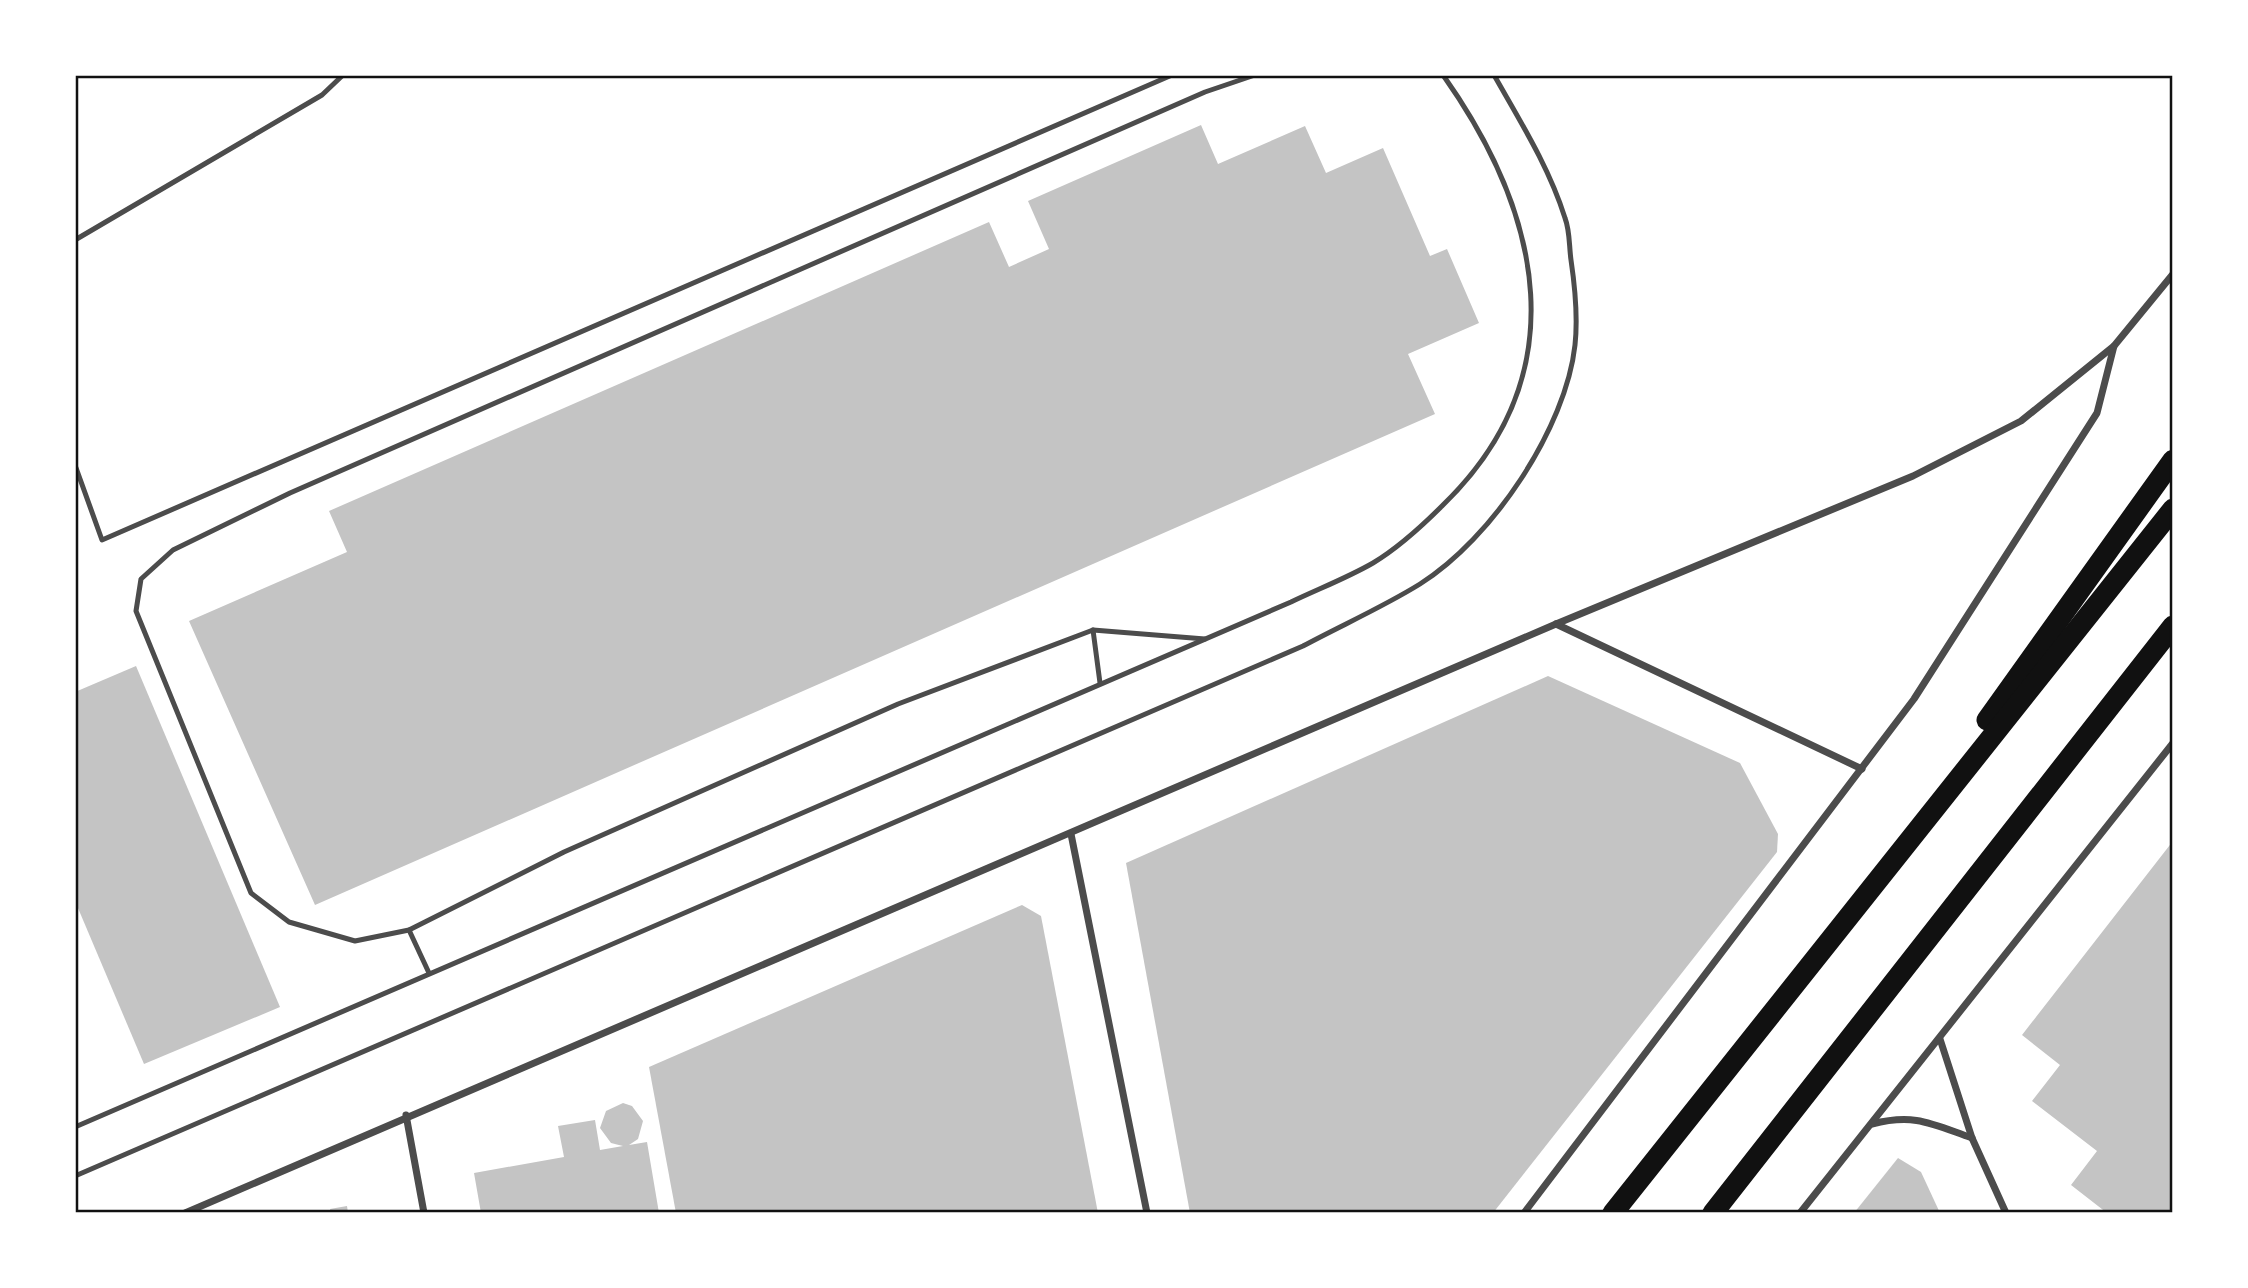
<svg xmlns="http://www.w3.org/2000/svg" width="2248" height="1288" viewBox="0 0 2248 1288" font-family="Helvetica,sans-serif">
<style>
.building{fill:#c4c4c4}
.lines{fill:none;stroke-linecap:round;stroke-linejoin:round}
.service{stroke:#4c4c4c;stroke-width:5}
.minor{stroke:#4c4c4c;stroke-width:7}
.motorway{stroke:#111;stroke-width:21}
.rail{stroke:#707070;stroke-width:5}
.neatline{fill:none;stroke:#111;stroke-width:2.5}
</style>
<rect width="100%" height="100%" fill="#fff"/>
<g class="building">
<path d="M1201,125L1218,164L1305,126L1326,173L1383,148L1430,256L1447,249L1479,323L1408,354L1435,414L315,905L189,621L347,552L329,511L989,222L1009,267L1049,249L1028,201Z"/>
<path d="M136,666L280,1007L144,1064L75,901V692Z"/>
<path d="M1548,676L1740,763L1778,834L1777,852L1493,1213H1190L1126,863Z"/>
<path d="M2173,841V1213H2107L2071,1185L2097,1151L2032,1101L2060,1065L2022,1035Z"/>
<path d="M1022,905L1041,916L1098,1213H676L649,1067Z"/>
<path d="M623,1103L632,1106L643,1121L638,1139L629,1145L647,1142L659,1213H481L474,1173L564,1157L558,1126L595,1120L600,1150L623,1146L611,1143L600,1128L606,1111Z"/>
<path d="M1898,1158L1921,1172L1940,1213H1854Z"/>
<path d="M347,1206L348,1213H331L330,1209Z"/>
</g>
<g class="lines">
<g class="service">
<path d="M75,240L322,95L343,75"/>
<path d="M75,465L102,540L1172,75"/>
<path d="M1093,630L1100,683"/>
<path d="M1205,639L1093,630L898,704L564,852L409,930L355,941L289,922L251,893L136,611L141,579L173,550L290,493L1205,92L1255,75"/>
<path d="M409,930L429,973"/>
<path d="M75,1127L1291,602C1318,589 1347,578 1373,563C1398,548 1421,527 1442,506C1578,375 1542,215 1443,75"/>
<path d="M75,1176L1303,646C1342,625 1383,607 1420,584C1492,539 1566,428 1575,345C1578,317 1575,287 1571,260C1569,246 1570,231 1565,218C1549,167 1520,121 1494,75"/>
</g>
<g class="minor">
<path d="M1556,624L1862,769"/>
<path d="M1071,834L1147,1213"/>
<path d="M1940,1039L1972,1138L2006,1213"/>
<path d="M406,1115L424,1213"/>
<path d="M1872,1124C1915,1113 1932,1124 1972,1138"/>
<path d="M185,1213L1556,624L1913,476L2021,421L2114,346L2173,274"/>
<path d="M1524,1213L1914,699L2097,413L2114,346"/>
<path d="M1800,1213L2173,743"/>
</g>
<g class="motorway">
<path d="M1987,720L2173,460"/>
<path d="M1613,1213L2173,509"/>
<path d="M1713,1213L2173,626"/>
</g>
<path class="rail" d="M75,76L76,75"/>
</g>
<rect width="2248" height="1288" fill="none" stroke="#ffffff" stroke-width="154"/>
<rect x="77" y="77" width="2094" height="1134" class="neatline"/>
</svg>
